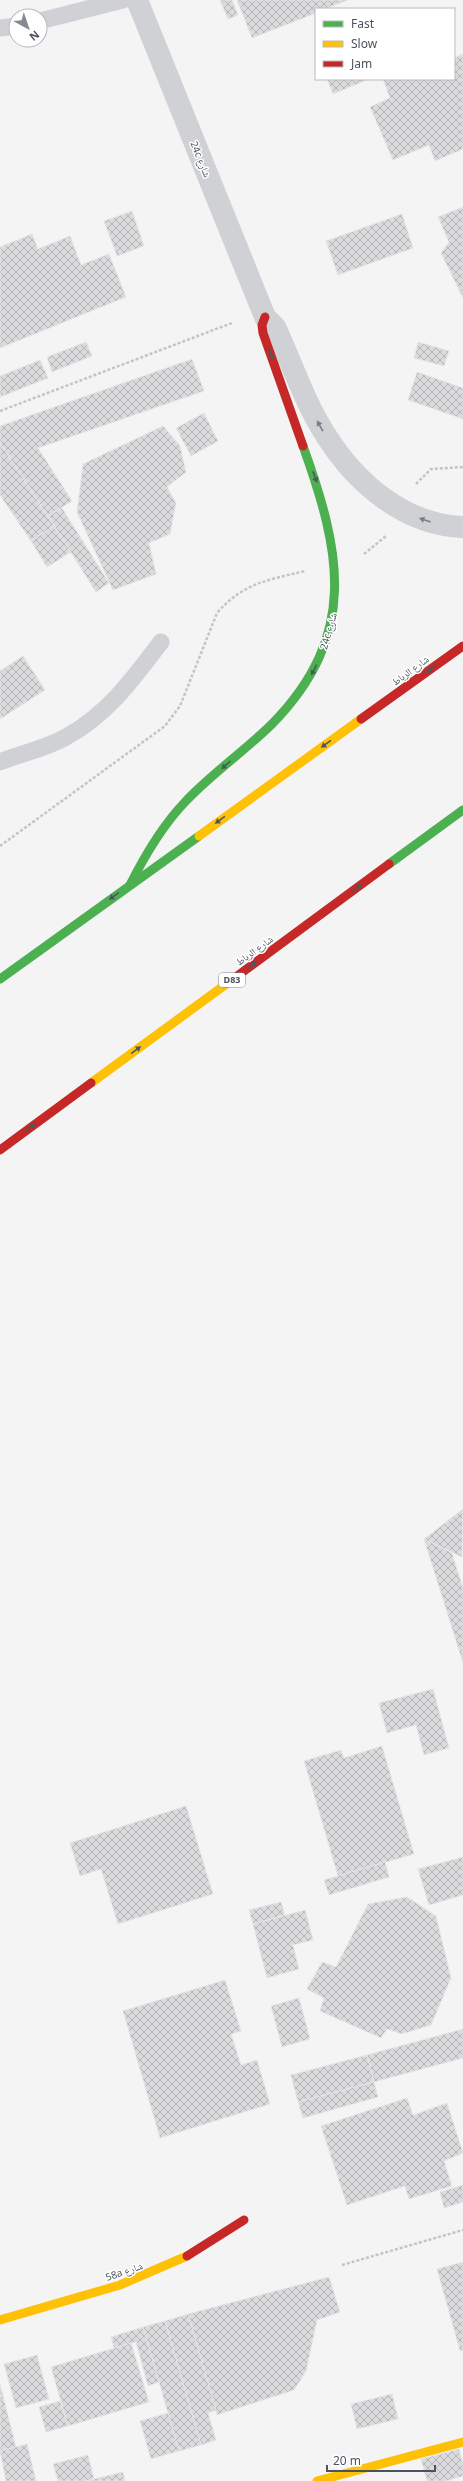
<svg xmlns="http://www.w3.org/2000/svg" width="463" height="2481" viewBox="0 0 463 2481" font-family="'Noto Sans','Noto Naskh Arabic',sans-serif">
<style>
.building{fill:url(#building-cross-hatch);stroke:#e5e5e6}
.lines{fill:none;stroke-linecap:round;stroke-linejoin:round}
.path{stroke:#bdc8c5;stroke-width:2.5;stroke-dasharray:3 2;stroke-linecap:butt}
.lane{stroke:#cfd1d4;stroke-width:17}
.street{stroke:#cfd1d4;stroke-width:22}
.fast{stroke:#4caf50;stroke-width:9}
.slow{stroke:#ffc107;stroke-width:9}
.jam{stroke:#c62828;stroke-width:9}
.oneway{fill:#4b585e}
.oneway2{fill:#797f88}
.labels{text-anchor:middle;stroke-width:3;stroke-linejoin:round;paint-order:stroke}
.shield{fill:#fff;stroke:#81878f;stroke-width:1}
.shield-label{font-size:9px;font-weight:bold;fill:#4b535f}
.street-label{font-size:10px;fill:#4b535f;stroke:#fff}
</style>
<defs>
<pattern id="building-cross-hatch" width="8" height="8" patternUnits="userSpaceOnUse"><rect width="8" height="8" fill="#dbdbdd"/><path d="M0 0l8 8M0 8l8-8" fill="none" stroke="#b4b4b6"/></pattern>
</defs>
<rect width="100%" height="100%" fill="#f4f4f4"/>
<g class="building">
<path d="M220,0H232L238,15L228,19Z"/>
<path d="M237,0H348L325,9H316V13L252,38Z"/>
<path d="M463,54V149L435,161L429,145L393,160L370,107L390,98L383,79H454V58Z"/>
<path d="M327,79H369L333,94Z"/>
<path d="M463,207V298L441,253L449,242L438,217Z"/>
<path d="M132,211L144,246L117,256L104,221Z"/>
<path d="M402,214L413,248L338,275L326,241Z"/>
<path d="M32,234L38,249L70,236L81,265L109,254L126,297L0,348V247Z"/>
<path d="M86,342L92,356L52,372L47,357Z"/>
<path d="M418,342L449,351L444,366L414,358Z"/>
<path d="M192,359L204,391L38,448L72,501L48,516L0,443V426Z"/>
<path d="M40,360L48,378L0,397V376Z"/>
<path d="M417,372L463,388V419L408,400Z"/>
<path d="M204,413L218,441L191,456L176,428Z"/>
<path d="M163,426L180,446L186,472L167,487L176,503L170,534L149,543L156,574L113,590L77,512L83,464Z"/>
<path d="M0,443L54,526L31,541L0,495Z"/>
<path d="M62,508L109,583L96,592L48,516Z"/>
<path d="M54,526L71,552L47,567L31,541Z"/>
<path d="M23,656L45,690L0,719V671Z"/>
<path d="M463,1509L462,1557L424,1539Z"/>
<path d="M424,1539L452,1553L463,1588V1663Z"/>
<path d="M433,1689L449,1748L424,1755L416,1725L387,1733L379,1703Z"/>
<path d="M382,1746L414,1854L338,1876L304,1761L341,1750L344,1758Z"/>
<path d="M186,1806L213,1894L118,1924L101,1869L80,1876L70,1843Z"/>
<path d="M463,1857V1895L429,1905L418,1869Z"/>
<path d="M385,1862L389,1877L329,1895L324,1880Z"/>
<path d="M407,1897L436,1916L451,1978L431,2025L402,2034L387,2029L381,2038L320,2011L324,1998L307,1989L322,1962L336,1967L368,1904Z"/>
<path d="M281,1902L285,1915L253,1924L249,1910Z"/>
<path d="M305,1910L313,1940L293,1945L299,1969L267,1978L253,1924Z"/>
<path d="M225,1980L241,2031L231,2034L241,2065L257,2060L270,2104L160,2138L123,2011Z"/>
<path d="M299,1998L310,2039L282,2047L271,2006Z"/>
<path d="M463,2029V2058L374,2082L367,2055Z"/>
<path d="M367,2055L374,2082L298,2102L291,2075Z"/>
<path d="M374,2082L378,2097L303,2118L298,2102Z"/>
<path d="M407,2098L413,2115L447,2103L463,2153L444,2161L452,2186L409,2199L405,2186L347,2205L321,2126Z"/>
<path d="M463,2185V2202L444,2208L440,2192Z"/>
<path d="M463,2262V2350L460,2351L437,2269Z"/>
<path d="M329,2277L340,2312L317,2320L306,2371L294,2390L217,2415L188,2314Z"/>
<path d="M188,2314L216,2410L208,2413L216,2440L201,2445L165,2321Z"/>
<path d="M165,2321L201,2445L179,2451L143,2327Z"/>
<path d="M143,2327L159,2382L148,2386L136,2342L114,2348L111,2337Z"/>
<path d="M131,2343L149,2402L68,2426L51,2367Z"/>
<path d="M37,2355L49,2399L16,2408L4,2364Z"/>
<path d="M0,2384L16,2447L0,2451Z"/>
<path d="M392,2394L398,2419L357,2429L351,2404Z"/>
<path d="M60,2401L68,2426L46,2432L39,2407Z"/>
<path d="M168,2413L179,2451L151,2459L140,2421Z"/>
<path d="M27,2444L36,2481H6L0,2451Z"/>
<path d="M459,2449L463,2465V2476L446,2481H427L421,2459Z"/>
<path d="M88,2455L94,2479L85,2481H58L53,2464Z"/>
<path d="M123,2472L125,2481H85L94,2479Z"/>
</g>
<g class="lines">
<g class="path">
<path d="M0,411L232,323"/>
<path d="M416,484L431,469L463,467"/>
<path d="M364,554L386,536"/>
<path d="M0,846L165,726L180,706L217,613C243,583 268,580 305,571"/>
<path d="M342,2265L463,2230"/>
</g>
<g class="lane">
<path d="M40,21L123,0"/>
<path d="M0,28L16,26"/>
<path d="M0,762C22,753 45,749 66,737C107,715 133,679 161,642"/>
</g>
<path class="street" d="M137,0L265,317L275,327C292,363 305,404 327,437C357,484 405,525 463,527"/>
<g class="fast">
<path d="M389,864L463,810"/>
<path d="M130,885C145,855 162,826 185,802C212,773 245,751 273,723C359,634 341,552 303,446"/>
<path d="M0,979L199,836"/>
</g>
<g class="slow">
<path d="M199,836L361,719"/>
<path d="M91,1083L229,982"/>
<path d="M0,2320L120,2285L187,2256"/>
<path d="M317,2481L463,2442"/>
</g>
<g class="jam">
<path d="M265,317L262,325L263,333L303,446"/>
<path d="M361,719L463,646"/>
<path d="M229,982L389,864"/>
<path d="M0,1150L91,1083"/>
<path d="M187,2256L244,2220"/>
</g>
</g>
<defs><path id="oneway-solid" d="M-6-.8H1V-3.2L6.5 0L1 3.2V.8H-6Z"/></defs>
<g class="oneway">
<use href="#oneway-solid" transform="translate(271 354) rotate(70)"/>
<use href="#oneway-solid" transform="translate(315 477) rotate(70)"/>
<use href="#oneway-solid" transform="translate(431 669) rotate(144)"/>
<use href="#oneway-solid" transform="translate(314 670) rotate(117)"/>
<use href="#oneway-solid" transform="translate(326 744) rotate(144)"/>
<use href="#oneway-solid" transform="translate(226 765) rotate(138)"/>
<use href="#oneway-solid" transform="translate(220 820) rotate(144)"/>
<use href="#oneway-solid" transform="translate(357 888) rotate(-36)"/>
<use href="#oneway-solid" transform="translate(114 896) rotate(144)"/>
<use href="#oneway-solid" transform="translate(252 965) rotate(-36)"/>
<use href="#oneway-solid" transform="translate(136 1050) rotate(-36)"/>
<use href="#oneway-solid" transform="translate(31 1127) rotate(-36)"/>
</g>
<g class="oneway2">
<use href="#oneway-solid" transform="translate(320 426) rotate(-119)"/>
<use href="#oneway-solid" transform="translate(425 520) rotate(-161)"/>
</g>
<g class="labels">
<rect class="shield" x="219" y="973" width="26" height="14" rx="3"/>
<g class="shield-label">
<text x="232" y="983">D83</text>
</g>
<g class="street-label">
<text transform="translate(201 159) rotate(68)" y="4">24c شارع</text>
<text transform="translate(328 631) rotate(-74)" y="4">24c شارع</text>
<text transform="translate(410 670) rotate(-36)" y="4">شارع الرباط</text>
<text transform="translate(254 950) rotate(-36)" y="4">شارع الرباط</text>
<text transform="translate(124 2271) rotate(-19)" y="4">58a شارع</text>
</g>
</g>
<rect x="315" y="8" width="140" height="72" fill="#ffffff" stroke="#b7babf"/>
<rect x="323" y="21" width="20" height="6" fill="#4caf50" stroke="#b7babf"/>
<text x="351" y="28" font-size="12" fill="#4b535f">Fast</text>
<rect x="323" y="41" width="20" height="6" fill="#ffc107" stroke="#b7babf"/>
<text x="351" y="48" font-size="12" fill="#4b535f">Slow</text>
<rect x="323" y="61" width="20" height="6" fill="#c62828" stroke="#b7babf"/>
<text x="351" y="68" font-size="12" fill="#4b535f">Jam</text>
<g transform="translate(28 28) rotate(140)"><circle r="19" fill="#ffffff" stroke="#b7babf"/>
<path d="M0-3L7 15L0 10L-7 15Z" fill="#868b93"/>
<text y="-6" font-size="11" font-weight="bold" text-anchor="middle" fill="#4b535f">N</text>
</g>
<path d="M327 2465v6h108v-6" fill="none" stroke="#4b535f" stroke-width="2"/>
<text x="333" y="2465" font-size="12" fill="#4b535f" stroke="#ffffff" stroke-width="3" paint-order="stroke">20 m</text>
</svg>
